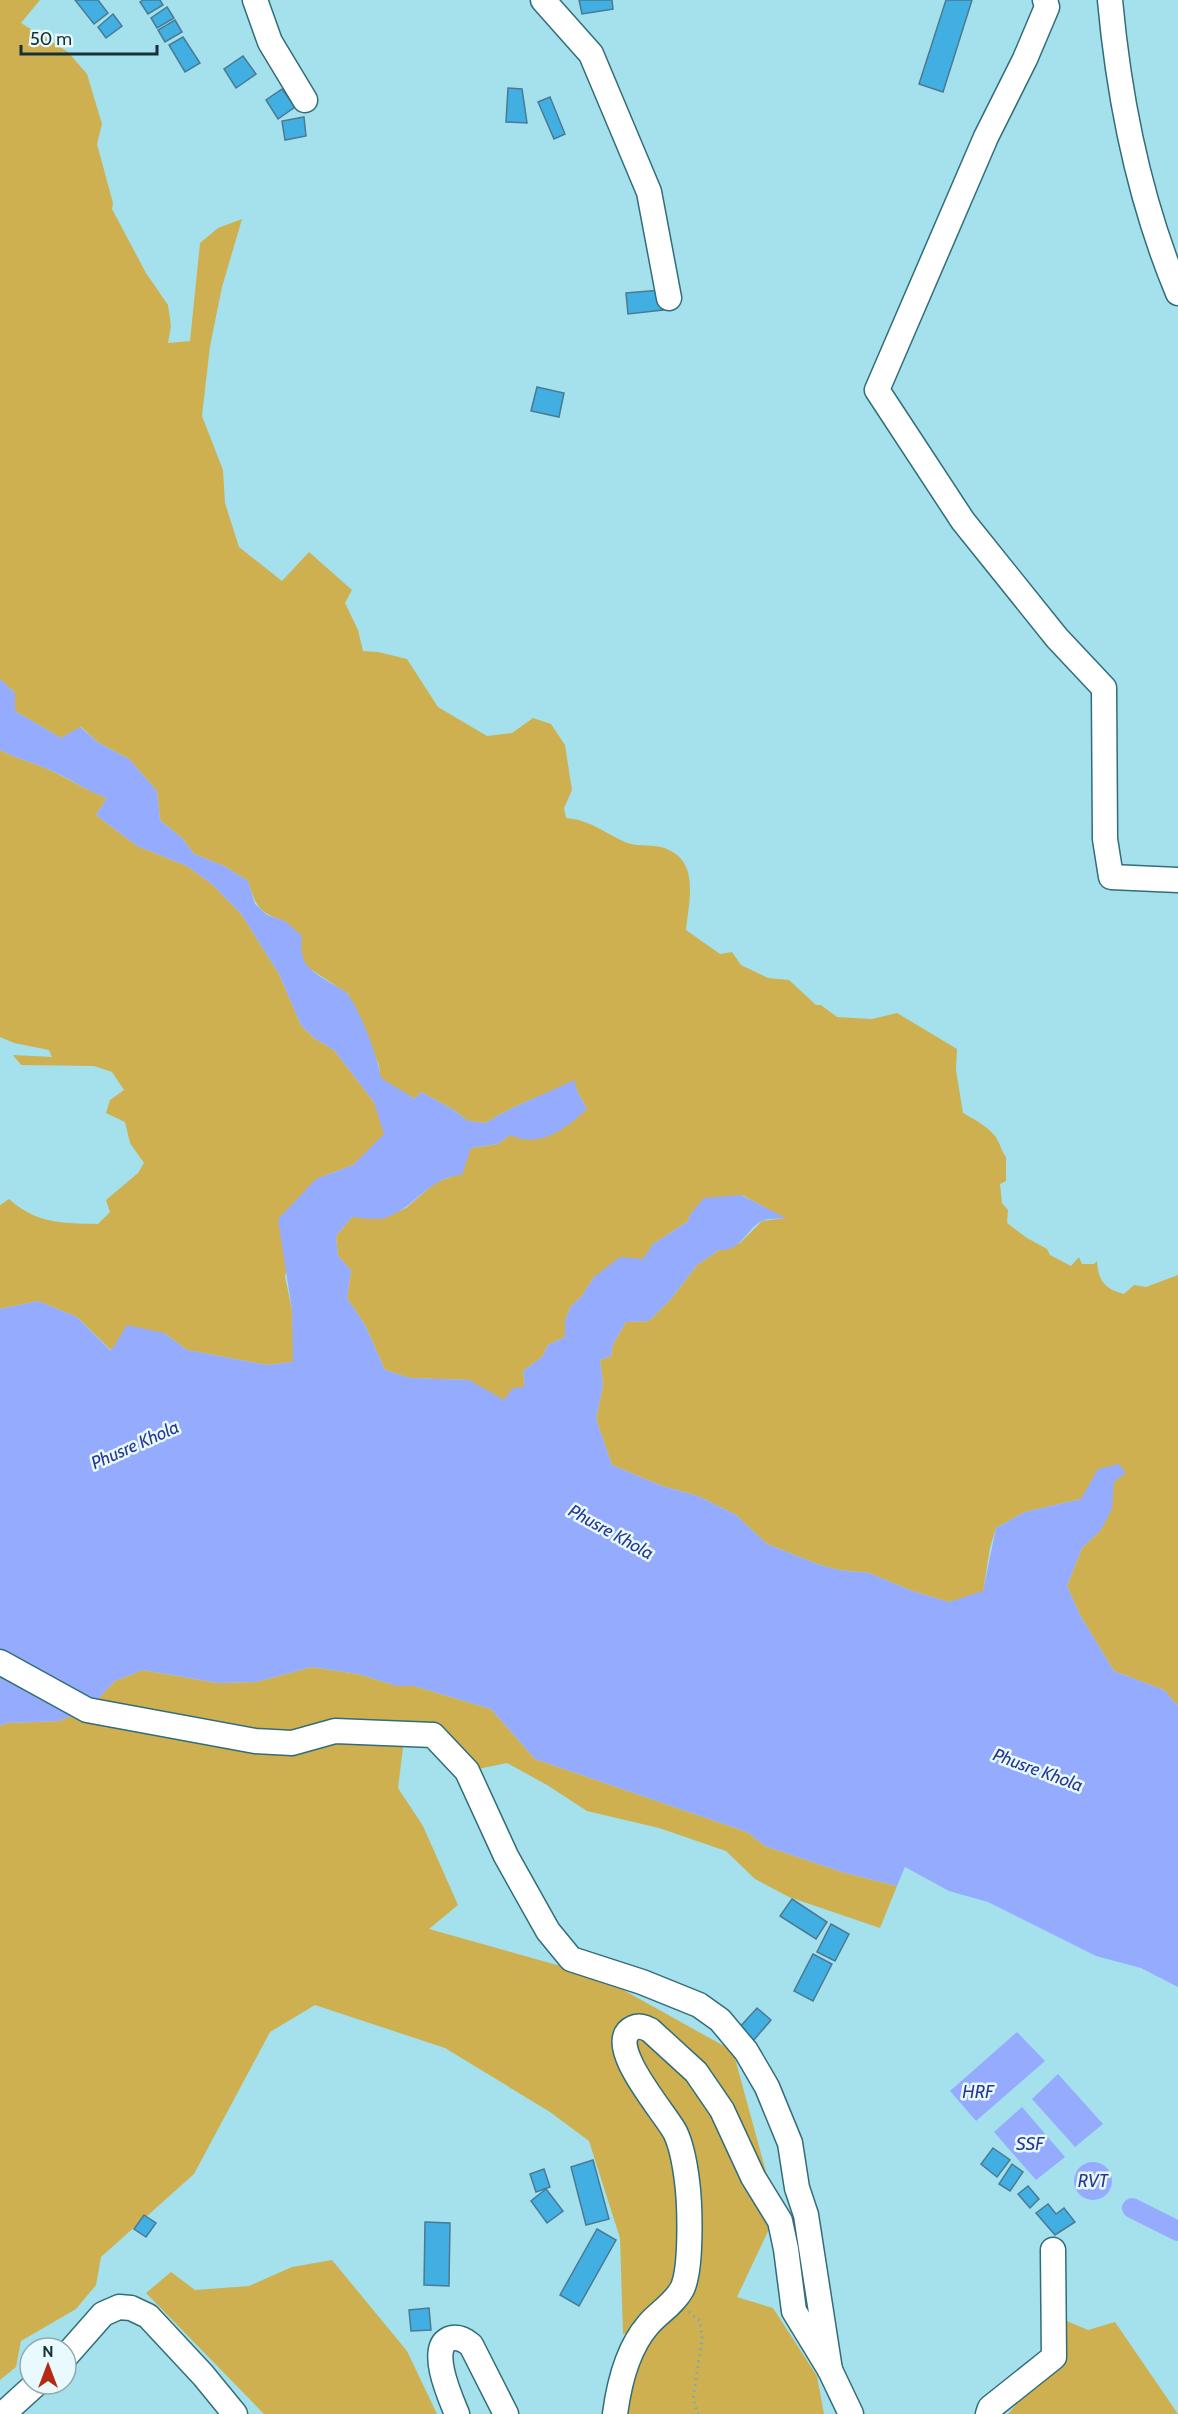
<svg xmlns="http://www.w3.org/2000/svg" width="1178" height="2414" viewBox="0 0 1178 2414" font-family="Cabin,sans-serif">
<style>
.green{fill:#ceb051}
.water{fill:#95acfe}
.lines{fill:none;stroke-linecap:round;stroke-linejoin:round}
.canal{stroke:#95acfe;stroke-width:20}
.building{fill:#41afe1;stroke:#4b7a92;stroke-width:1.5}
.minor-casing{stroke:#326d78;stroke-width:27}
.path{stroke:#78a9b3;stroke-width:3;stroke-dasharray:1.5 4.5;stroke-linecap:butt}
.minor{stroke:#fff;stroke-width:24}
.labels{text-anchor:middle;stroke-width:5;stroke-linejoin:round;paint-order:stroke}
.water-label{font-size:18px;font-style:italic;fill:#2a3793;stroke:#e8fafd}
</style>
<rect width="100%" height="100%" fill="#a4e1ed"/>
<g class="green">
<path d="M0,0H40L21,23L68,52L87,74L102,124L97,144L113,203L112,209L146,273L168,305L171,326L168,343L190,341L200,243L218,228L242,219L222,287L210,346L202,416L223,470L225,503L239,547L282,581L309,552L352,590L345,603L358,630L363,651L378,652L407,659L438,707L487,736L512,733L533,718L551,724L565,745L572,790L564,808L566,818C590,820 603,832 625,842C636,847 650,844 661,847C701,858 689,899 686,930L720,954L732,952L741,965L768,978L789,980L816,1005H821L837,1017L872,1019L897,1013L957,1049L956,1070L963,1113C974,1119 987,1126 995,1136C1000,1142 1001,1151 1006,1157V1181L1000,1184L1002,1203L1008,1210L1007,1223L1027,1238L1047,1249L1050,1255L1071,1266L1079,1257L1082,1264H1094L1097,1261C1098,1281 1105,1289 1124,1294L1134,1285L1146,1287L1178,1275V1706L1164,1690L1114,1671L1080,1615L1067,1586L1082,1548L1101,1530L1114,1482L1098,1470L1081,1499L1025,1512L996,1528L990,1548L983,1592L949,1602L912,1591L869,1573L839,1570L820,1565L767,1544L736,1515L698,1496L662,1486L612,1465L596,1419L603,1385L600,1360L611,1356L613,1344L626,1322L649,1321L671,1299L697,1265L719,1250L740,1243L762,1221L785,1218L742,1195L692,1212L687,1222L653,1244L643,1260L594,1277L582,1296L571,1306L565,1320V1337L548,1345L542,1357L523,1371L525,1387L503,1400L469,1380L410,1378L385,1370L365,1325L347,1298L351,1270L338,1256L336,1236L352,1217L384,1218L406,1208L435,1183L455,1175L471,1148L498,1144L510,1135L587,1109L578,1093L574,1081C544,1095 513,1105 486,1123L468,1121L454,1110L421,1092L415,1099L380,1078L379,1065L348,994L306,966L285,921C259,913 256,907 248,881L224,866L194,854L183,839L160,820L157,791L129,759L99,743L81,727L61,738L15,711V693L0,679Z"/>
<path d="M0,750C17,759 35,763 52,771C71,780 88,791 107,798L96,815L137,846L187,866L213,885L242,915L279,974L301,1025L314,1038L334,1050L374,1102L385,1134L353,1165L316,1179L285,1276L292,1310L294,1362L267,1365L187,1350L164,1333L112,1351L77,1317L38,1301L0,1309V1205L9,1199C37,1224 62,1223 98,1224L110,1212L106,1200L138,1173L144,1163L130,1143L125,1122L106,1113L110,1100L124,1090L112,1072L94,1066L21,1065L13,1055L52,1057L49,1050L14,1043L0,1037Z"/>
<path d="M312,1667L358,1674L397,1686H414L491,1709L535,1759L747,1832L765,1846L842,1872L897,1886L880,1928L789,1897L755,1879L726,1851L659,1828L587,1811L547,1785L507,1763L478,1769L406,1724L398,1788L423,1826L458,1905L429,1929L600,1977L733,2051L777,2212L737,2297L773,2308L817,2376L824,2414H627V2402L643,2346L664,2324L623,2334L620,2238L589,2141L550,2112L445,2048L315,2005L270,2032L194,2174L101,2257L96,2285L76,2309L21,2341L16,2367L0,2380V1726L7,1723L59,1721L88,1709L115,1681L143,1670L218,1683L256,1682Z"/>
<path d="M332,2260L407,2351L437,2414H264L146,2293L171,2272L195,2290L249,2286L292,2267Z"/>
<path d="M1062,2319L1088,2330L1115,2322L1178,2414H1008L1040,2377L1067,2359Z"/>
</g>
<g class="water">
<path d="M0,679L15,693V711L61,738L80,727L99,743L129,759L157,791L160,820L183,839L194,854L224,866L248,881L255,904L267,915L285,921L302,936C298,965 311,971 334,985C339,988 346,991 349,996C361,1013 378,1057 381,1078L415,1099L421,1092L454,1110L468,1121L486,1123C513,1105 544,1095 574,1080L578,1093L587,1109C566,1129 539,1149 510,1135L498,1144L471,1148L462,1175C430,1176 414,1209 385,1218C376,1220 362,1218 352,1217L336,1236L338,1256L351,1270L347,1298L365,1325L385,1370L410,1378L469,1380L504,1400L512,1389L525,1386L523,1371L542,1357L548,1345L565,1337V1320L571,1306L582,1296L594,1277L620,1257L643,1259L653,1244L687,1222L692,1212L704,1198L741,1195L786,1218C780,1219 768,1218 762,1221C746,1229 741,1252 719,1250L697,1265L671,1299L649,1321L626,1322L613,1344L611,1356L600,1360L603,1385L596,1419L612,1465L662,1486L698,1496L736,1515L767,1544L820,1565L839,1570L869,1573L912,1591L949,1602L983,1591L996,1528L1025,1512L1081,1499L1098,1469L1119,1464L1126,1473L1114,1482L1112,1509L1101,1530L1082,1548L1067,1586L1080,1615L1114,1671L1164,1690L1178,1706V1987L1141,1968L1096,1956L988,1902L949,1891L905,1867L897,1886L842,1872L765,1846L747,1832L535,1759L491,1709L414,1686H397L358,1674L312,1667L256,1682L218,1683L143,1670L115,1681L88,1709L59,1721L7,1723L0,1726V1309L38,1301L77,1317L111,1351L127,1325L164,1333L187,1350L267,1365L293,1362L292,1310L278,1219L316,1179L353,1165L384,1134L374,1102L334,1050L314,1038L301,1025L279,974L242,915L213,885L187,866L137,846L96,815L107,798C87,791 71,779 52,771C35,763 17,759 0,750Z"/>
<path d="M1017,2032L1045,2061L976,2121L950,2091Z"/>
<path d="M1058,2074L1103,2124L1075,2147L1032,2099Z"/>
<path d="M1022,2107L1065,2157L1036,2180L994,2132Z"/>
<circle cx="1093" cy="2181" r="19"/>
</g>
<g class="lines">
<path class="canal" d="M1132,2208L1178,2231"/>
</g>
<g class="building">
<path d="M75,0H98L108,13L94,24Z"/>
<path d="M143,0H160L163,5L148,14L140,2Z"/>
<path d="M579,0H612L613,9L582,14Z"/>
<path d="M946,0H972L943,92L919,84Z"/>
<path d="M167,7L174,18L157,28L151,18Z"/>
<path d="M113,14L122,26L106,38L98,27Z"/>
<path d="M175,20L182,32L165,42L158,30Z"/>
<path d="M183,37L200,63L185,72L169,45Z"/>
<path d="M243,56L256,74L236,88L224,69Z"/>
<path d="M508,88L522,89L527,123L506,122Z"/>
<path d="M282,89L295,107L278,119L266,100Z"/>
<path d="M550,97L565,134L554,139L538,102Z"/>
<path d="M304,117L306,136L285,140L282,121Z"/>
<path d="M661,290L663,310L628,314L626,293Z"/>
<path d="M537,387L564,393L559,417L531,411Z"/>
<path d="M792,1899L827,1922L816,1939L780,1916Z"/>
<path d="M831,1924L849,1934L835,1961L817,1952Z"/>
<path d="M813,1954L832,1964L813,2001L794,1991Z"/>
<path d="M757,2008L771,2020L753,2041L738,2029Z"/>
<path d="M993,2148L1010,2160L997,2177L981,2164Z"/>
<path d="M593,2160L609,2219L586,2225L571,2167Z"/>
<path d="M1012,2164L1023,2172L1010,2191L999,2184Z"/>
<path d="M544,2169L550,2187L536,2192L530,2174Z"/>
<path d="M1028,2186L1039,2199L1030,2208L1018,2194Z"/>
<path d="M546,2189L563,2211L547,2223L531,2201Z"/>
<path d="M1048,2204L1056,2214L1064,2208L1075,2222L1055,2235L1036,2213Z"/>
<path d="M144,2215L156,2223L146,2237L134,2229Z"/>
<path d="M425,2222L450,2223L449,2286L424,2285Z"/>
<path d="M597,2229L616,2240L579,2306L560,2295Z"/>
<path d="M429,2308L431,2330L411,2331L409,2310Z"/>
</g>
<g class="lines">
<defs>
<g id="minor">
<path d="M255,0L270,42L305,100"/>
<path d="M543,0L591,54L649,192L669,298"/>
<path d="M1045,0L1047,7L1025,59L986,137L877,390L963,521L1057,638L1104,688L1105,839L1111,877L1178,880"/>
<path d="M1110,0C1119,99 1140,202 1178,293"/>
<path d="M0,1662L87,1710L255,1741L292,1743L335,1731L433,1735L467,1771L506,1856L548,1931L571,1959L642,1982L699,2005L720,2020L746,2051L767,2087L790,2143L797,2188L806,2215L830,2370"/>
<path d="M66,2356L103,2314L119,2307L131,2308L148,2316L203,2375L235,2414"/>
<path d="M3,2414L36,2384"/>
<path d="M457,2414C451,2399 428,2349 449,2339C457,2336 465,2340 471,2345L506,2414"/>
<path d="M615,2414C619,2384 628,2348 648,2325C658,2313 674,2304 682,2289C692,2269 690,2204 687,2181C685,2165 682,2146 675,2132C666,2114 602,2043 633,2028C639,2025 644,2027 650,2030L696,2072L722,2110L753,2177L780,2221L786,2249L794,2311L830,2370L851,2414"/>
<path d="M988,2414L990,2408L1054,2357L1053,2250"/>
</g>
</defs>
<use href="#minor" class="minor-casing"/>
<path class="path" d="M689,2312L700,2321L702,2339L693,2399L698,2414"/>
<use href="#minor" class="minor"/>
</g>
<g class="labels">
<g class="water-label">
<text transform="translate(135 1445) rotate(-24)" y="6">Phusre Khola</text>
<text transform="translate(611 1532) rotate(29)" y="6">Phusre Khola</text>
<text transform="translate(1038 1770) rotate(20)" y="6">Phusre Khola</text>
<text x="978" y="2098">HRF</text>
<text x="1030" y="2150">SSF</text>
<text x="1093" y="2187">RVT</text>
</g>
</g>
<g transform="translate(48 2366)"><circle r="28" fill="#e8fafd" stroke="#95aaad" stroke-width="1.5"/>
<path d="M0-4.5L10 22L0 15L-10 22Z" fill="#b62914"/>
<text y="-9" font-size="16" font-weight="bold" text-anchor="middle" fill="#183136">N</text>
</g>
<path d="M21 45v9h136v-9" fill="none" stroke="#183136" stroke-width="3"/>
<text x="30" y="45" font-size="18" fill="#183136" stroke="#e8fafd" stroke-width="4.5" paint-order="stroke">50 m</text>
</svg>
